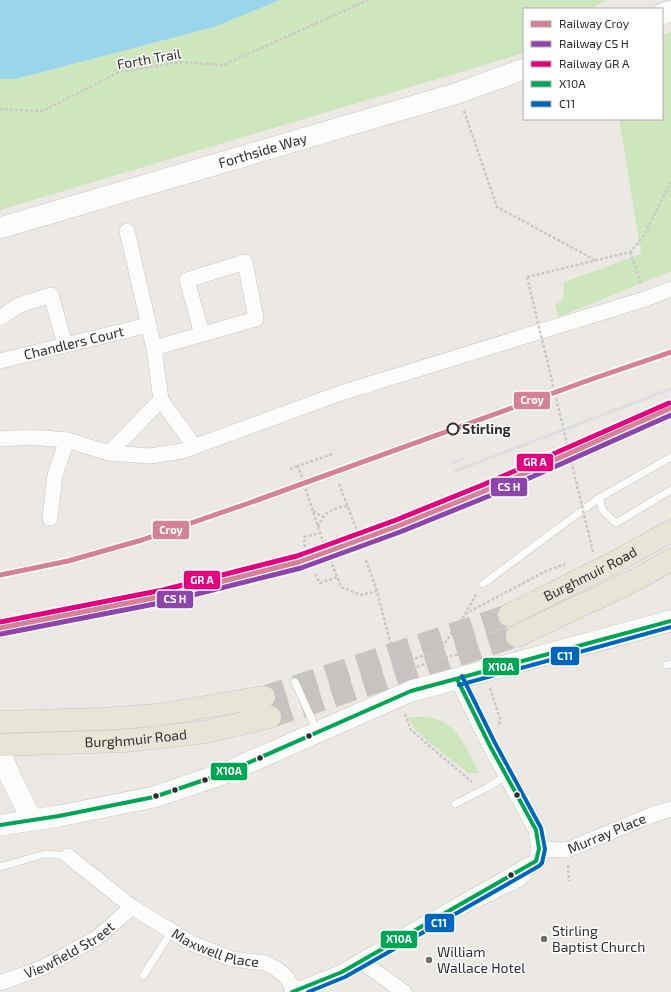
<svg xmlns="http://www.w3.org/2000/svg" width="671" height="992" viewBox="0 0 671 992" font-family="'Exo 2',sans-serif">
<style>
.green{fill:#cee6be}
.water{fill:#99d6ec}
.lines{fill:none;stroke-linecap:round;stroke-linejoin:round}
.primary-tunnel{stroke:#c6c3c0;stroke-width:22;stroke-dasharray:22 11;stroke-linecap:butt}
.lane-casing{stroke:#c5c4c5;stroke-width:8}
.street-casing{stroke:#c5c4c5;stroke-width:16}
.secondary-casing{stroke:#c5c4c5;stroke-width:22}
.primary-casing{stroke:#c6c5c4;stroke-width:23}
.path{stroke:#c9c9c8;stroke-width:2.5;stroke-dasharray:3 2;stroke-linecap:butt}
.lane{stroke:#fcfcfb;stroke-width:7}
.street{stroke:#fcfcfb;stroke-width:15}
.secondary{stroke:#fcfcfb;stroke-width:21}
.primary{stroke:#e8e4d6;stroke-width:22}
.rail{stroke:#dfdfe1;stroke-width:3}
.path-bridge{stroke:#c9c9c8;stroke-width:2.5;stroke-dasharray:3 2;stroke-linecap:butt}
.bus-1-casing{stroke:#fff;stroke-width:7}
.bus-2-casing{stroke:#fff;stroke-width:7}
.bus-1{stroke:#00a651;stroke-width:4}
.bus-2{stroke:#0065bd;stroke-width:4}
.rail-1-casing{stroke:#fff;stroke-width:8}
.rail-2-casing{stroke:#fff;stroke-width:8}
.rail-3-casing{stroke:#fff;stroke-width:8}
.rail-1{stroke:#d68296;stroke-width:5}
.rail-2{stroke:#8e44ad;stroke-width:5}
.rail-3{stroke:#e5007d;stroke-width:5}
.stop-dot{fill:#fff;stroke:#2e2e2e;stroke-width:2}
.bus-dot{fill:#2e2e2e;stroke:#fff;stroke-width:1.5}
.poi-dot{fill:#706f6e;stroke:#fff;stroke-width:1.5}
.labels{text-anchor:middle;stroke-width:3;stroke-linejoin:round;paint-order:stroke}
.street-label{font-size:14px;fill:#2e2e2e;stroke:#fff}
.stop-label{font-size:14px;font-weight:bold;fill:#2e2e2e;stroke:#fff;text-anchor:start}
.poi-label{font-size:14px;fill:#2e2e2e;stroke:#fff;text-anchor:start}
.line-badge{stroke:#fff;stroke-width:1.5}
.badge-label{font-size:11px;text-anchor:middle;font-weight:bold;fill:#fff}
</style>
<rect width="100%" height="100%" fill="#ece8e4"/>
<g class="green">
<path d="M280,0H606L590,9H524V53L0,210V79H17L214,27Z"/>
<path d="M671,32V271L559,317L555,305L563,300L564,282L641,254L619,119H662V35Z"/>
<path d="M408,717C416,717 425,716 433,718C459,724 468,753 479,773H468L431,744L416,731Z"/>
</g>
<path class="water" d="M0,0H280L214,27L16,79H0Z"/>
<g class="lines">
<g class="primary-tunnel">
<path d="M264,697L509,615"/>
<path d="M270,717L517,636"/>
</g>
<defs>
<g id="lane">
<path d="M599,498L603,511L616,523L671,490"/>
<path d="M483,584L599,498L671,457"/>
<path d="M666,665L671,664"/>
<path d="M295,682L317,731"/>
<path d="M455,804L490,786L507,775"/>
<path d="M0,867L45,854L68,856"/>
<path d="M456,914L522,882L528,876L534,866"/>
<path d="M143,976L172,931"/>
</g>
<g id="street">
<path d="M0,318L19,305L51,295L65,345"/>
<path d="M154,348L256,319L245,262L187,280L202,334"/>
<path id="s1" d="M0,361L148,325"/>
<path d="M161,400L195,447"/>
<path d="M0,439L30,437L67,440L109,453L150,456L182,451L341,393L645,299L671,289"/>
<path d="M109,453L161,400L154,348L127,231"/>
<path d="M50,518L55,475L67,440"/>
<path id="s2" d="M539,849L567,850L649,816L671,809"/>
<path id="s3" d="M68,856L132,907L191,943L232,959L265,963L277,969L287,978L295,991"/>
<path d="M361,961L404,992"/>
<path id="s4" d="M0,983L44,967L98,937L132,907"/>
<path d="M292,992L342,972L397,940L536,861L539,849L536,830L490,746L457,679"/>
</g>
<g id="secondary">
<path d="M662,14L671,11"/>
<path id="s5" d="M0,228L458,93L524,69"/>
<path d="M0,752L11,778L32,820"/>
<path d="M0,825L59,816L154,797L225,773L411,691L671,621"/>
</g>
<g id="primary">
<path id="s6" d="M509,615L615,562L671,531"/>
<path d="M517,636L635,580L671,560"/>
<path d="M0,722L101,719L158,715L264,697"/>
<path id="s7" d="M0,745L125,741L205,732L270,717"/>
</g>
</defs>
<use href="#lane" class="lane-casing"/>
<use href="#street" class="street-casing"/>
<use href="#secondary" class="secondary-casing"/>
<use href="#primary" class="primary-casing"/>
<g class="path">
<path d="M0,109L43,111L119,72L181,62L224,65L368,0"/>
<path d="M464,111L497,207L597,261"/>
<path d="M630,252L641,284"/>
<path d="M527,277L630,252L643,237L671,182"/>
<path d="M332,454L298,466L320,533L341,587L361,595L377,591"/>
<path d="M290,469L298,466"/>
<path d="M339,484L360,538"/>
<path d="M313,511L323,517"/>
<path d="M318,527C325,511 331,509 347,506"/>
<path d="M305,547L304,537L320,533"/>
<path d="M366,560L377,591L396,665L407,673"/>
<path d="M315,574L320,583L337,577"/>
<path d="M465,614L546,571L565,564"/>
<path d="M396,665L440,650L465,614L477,593"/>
<path d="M412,669C430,662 453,653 473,653"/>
<path d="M490,688L500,719L499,727"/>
<path d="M405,714L411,730L472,782"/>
<path d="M568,865L569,881"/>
</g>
<use href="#lane" class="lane"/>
<use href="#street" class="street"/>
<use href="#secondary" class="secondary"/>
<use href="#primary" class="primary"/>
<g class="rail">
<path d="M452,463L462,459"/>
<path d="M455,471L671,389"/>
</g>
<path class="path-bridge" d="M527,277L593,552"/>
<defs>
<g id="bus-1">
<path d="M0,825L59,816L154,797L225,773L411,691L671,621"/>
<path d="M292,992L342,972L536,861L539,849L536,830L490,746L457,679"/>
</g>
<g id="bus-2">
<path d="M459,685L671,627"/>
<path d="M308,992L345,977L539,866L542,863L545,849L541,828L495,743L462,676"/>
</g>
</defs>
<use href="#bus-1" class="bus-1-casing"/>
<use href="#bus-2" class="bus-2-casing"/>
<use href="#bus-1" class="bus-1"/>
<use href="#bus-2" class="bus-2"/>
<defs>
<g id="rail-1">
<path d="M0,575L68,561L142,540L252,502L592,379L671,352"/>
<path d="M0,628L164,596L299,562L398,526L487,490L671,408"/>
</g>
<path id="rail-2" d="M1,634L165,602L301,568L400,532L489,496L671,415"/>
<path id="rail-3" d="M0,622L163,590L297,556L396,520L485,484L669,403"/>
</defs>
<use href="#rail-1" class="rail-1-casing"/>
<use href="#rail-2" class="rail-2-casing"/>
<use href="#rail-3" class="rail-3-casing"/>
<use href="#rail-1" class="rail-1"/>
<use href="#rail-2" class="rail-2"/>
<use href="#rail-3" class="rail-3"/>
</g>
<circle class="stop-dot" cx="453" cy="429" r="5.5"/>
<g class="bus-dot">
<circle cx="309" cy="736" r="3.5"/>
<circle cx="260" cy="758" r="3.5"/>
<circle cx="205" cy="780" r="3.5"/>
<circle cx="175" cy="790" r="3.5"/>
<circle cx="517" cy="795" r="3.5"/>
<circle cx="156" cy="796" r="3.5"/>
<circle cx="511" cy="875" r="3.5"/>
</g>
<g class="poi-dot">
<circle cx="544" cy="939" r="4"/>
<circle cx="429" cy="960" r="4"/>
</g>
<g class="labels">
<g class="street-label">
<text transform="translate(149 59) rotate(-10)" y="5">Forth Trail</text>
<text dy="5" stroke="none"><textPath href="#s5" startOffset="274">Forthside Way</textPath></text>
<text dy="5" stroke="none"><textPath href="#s1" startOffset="76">Chandlers Court</textPath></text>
<text dy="5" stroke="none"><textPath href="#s6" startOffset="91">Burghmuir Road</textPath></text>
<text dy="5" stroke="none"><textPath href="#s7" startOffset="136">Burghmuir Road</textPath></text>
<text dy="5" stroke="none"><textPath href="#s2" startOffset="71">Murray Place</textPath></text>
<text dy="5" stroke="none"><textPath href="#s3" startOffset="176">Maxwell Place</textPath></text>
<text dy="5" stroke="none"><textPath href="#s4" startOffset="77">Viewfield Street</textPath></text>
</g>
<g class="stop-label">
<text x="462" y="434">Stirling</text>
</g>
<g class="poi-label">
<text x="552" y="936">Stirling<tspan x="552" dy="16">Baptist Church</tspan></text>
<text x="437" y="957">William<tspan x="437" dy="16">Wallace Hotel</tspan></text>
</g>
</g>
<g class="line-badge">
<rect x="513" y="391" width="38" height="19" rx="4" fill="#d68296"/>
<rect x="516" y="453" width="38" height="19" rx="4" fill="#e5007d"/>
<rect x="490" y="477" width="38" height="20" rx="4" fill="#8e44ad"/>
<rect x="152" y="520" width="38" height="20" rx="4" fill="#d68296"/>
<rect x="183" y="570" width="38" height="20" rx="4" fill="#e5007d"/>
<rect x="156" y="590" width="38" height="19" rx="4" fill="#8e44ad"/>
<rect x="550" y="646" width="30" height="20" rx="4" fill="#0065bd"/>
<rect x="482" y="657" width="38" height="19" rx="4" fill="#00a651"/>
<rect x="210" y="762" width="38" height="19" rx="4" fill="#00a651"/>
<rect x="424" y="913" width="31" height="20" rx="4" fill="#0065bd"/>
<rect x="380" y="930" width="38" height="19" rx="4" fill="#00a651"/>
</g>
<g class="badge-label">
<text x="532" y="404">Croy</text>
<text x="535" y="466">GR A</text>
<text x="509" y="491">CS H</text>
<text x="171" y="534">Croy</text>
<text x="202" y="584">GR A</text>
<text x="175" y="603">CS H</text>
<text x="565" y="660">C11</text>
<text x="501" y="671">X10A</text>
<text x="229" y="775">X10A</text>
<text x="439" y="927">C11</text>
<text x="399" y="943">X10A</text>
</g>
<rect x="523" y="8" width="140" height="112" fill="#ffffff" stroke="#ababab"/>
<rect x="531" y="21" width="20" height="6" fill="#d68296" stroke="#ababab"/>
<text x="559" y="28" font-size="12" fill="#2e2e2e">Railway Croy</text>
<rect x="531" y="41" width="20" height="6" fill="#8e44ad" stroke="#ababab"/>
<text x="559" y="48" font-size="12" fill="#2e2e2e">Railway CS H</text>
<rect x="531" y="61" width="20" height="6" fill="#e5007d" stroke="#ababab"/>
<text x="559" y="68" font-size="12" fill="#2e2e2e">Railway GR A</text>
<rect x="531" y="81" width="20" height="6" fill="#00a651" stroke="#ababab"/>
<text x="559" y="88" font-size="12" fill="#2e2e2e">X10A</text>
<rect x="531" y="101" width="20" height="6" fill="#0065bd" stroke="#ababab"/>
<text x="559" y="108" font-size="12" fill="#2e2e2e">C11</text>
</svg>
